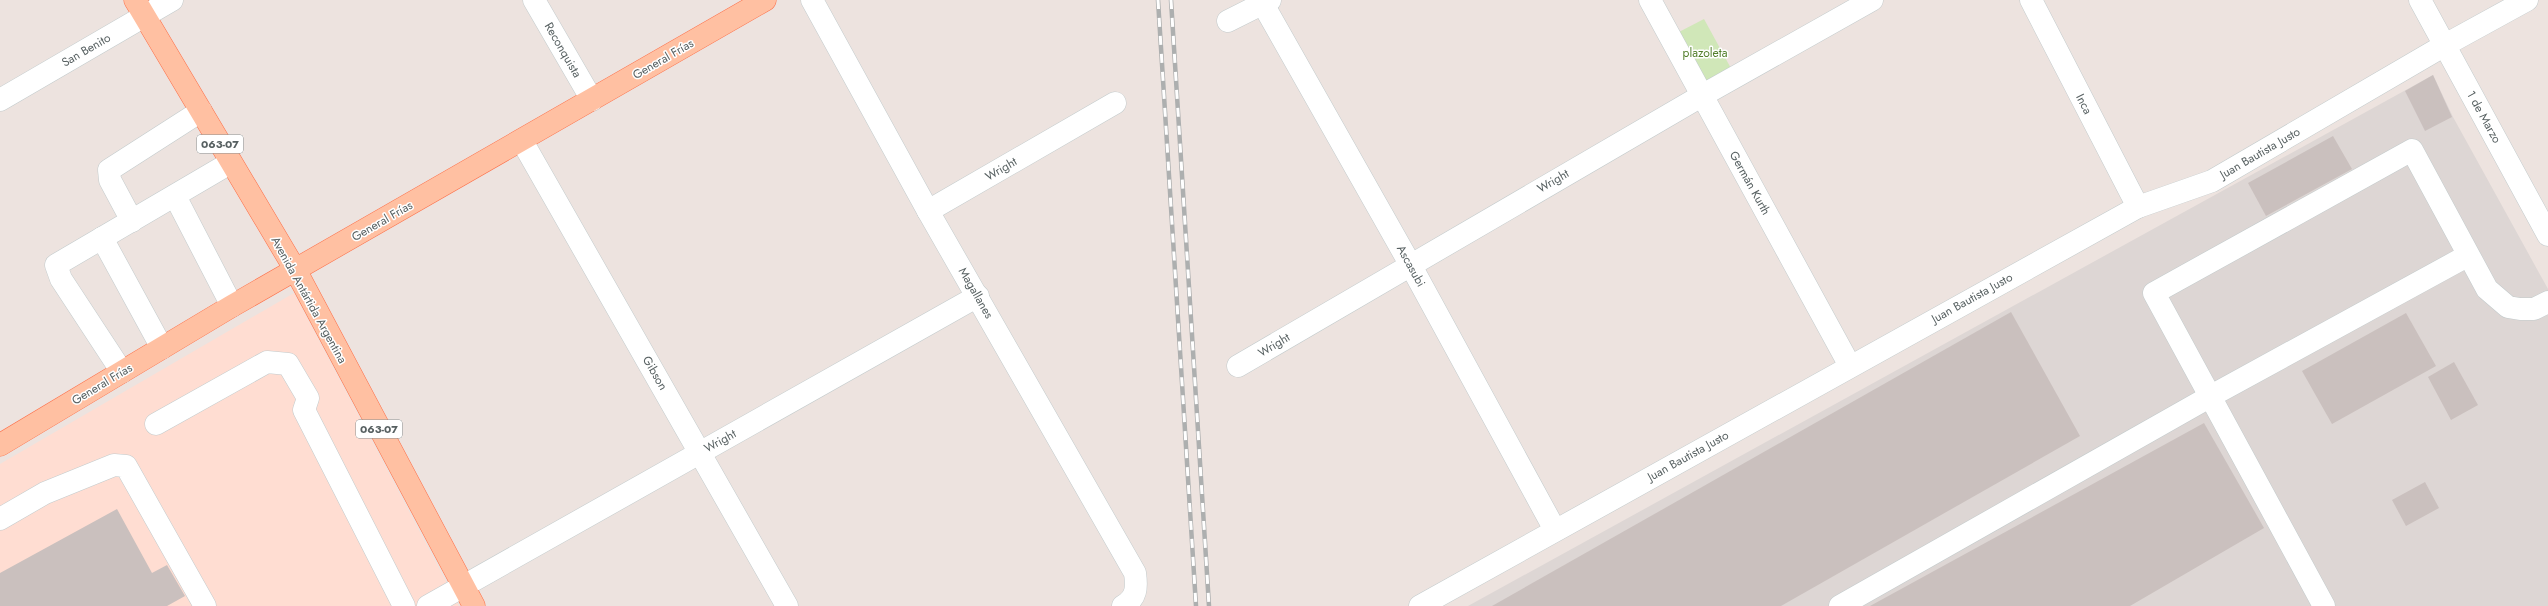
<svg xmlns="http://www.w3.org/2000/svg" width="2548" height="606" viewBox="0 0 2548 606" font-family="Jost,sans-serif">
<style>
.commercial{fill:#ffddd2}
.industrial{fill:#ddd6d4}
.green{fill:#d0e7b8}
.building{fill:#cac0be}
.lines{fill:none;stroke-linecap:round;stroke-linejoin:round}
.minor-casing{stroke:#c3cbcc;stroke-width:23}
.major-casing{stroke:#fd6e48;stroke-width:23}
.minor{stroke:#fff;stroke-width:22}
.major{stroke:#ffc0a2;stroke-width:22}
.rail-casing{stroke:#adafaf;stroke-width:4.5}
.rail{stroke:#fff;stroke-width:3;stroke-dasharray:9;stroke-linecap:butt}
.labels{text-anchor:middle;stroke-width:3;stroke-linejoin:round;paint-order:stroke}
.shield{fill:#fff;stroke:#8a9091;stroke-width:1}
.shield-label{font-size:11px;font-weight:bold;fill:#586162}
.street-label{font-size:12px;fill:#586162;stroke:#fff}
.park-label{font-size:12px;fill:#527e2b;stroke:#fff}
</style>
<rect width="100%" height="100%" fill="#ede3df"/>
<path class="commercial" d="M294,293L459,606H0V464Z"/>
<path class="industrial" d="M2433,75L2453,117L2548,289V606H1468Z"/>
<path class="green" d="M1704,19L1733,72L1707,87L1677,33Z"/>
<g class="building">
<path d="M2433,75L2452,117L2425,131L2405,91Z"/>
<path d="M2333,136L2352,169L2266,216L2248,183Z"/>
<path d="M2011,312L2080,436L1781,606H1492Z"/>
<path d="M2406,313L2436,366L2332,424L2302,371Z"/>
<path d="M2454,362L2478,405L2451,420L2428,377Z"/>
<path d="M2204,423L2264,528L2130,606H1870Z"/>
<path d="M2425,482L2439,508L2406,526L2392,500Z"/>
<path d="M117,509L152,573L167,565L185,596L167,606H0V573Z"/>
</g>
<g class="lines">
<defs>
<g id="minor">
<path d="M534,0L592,100"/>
<path d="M812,0L928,211L1135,573C1137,587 1137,598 1123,606"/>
<path d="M1650,0L1850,366"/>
<path d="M2031,0L2138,207"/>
<path d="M2420,0L2548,235"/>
<path d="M1263,4L1410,264L1555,530"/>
<path d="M1228,21L1270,0"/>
<path d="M0,100L172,0"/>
<path d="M522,141L787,606"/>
<path d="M175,196L232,306"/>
<path d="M928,211L1115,103"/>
<path d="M132,221L110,180L109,170L201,111"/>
<path d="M102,238L162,348"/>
<path d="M1238,366L1703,95L1872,0"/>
<path d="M122,372L61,279L56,265L230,163"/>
<path d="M156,424L267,362L288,364L308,398L304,410L404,606"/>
<path d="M0,519L45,493L114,465L126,466L205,606"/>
<path d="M428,606L978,296"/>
<path d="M1420,606L2138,207L2212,181L2445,45L2527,0"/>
<path d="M1840,606L2211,396L2467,256"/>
<path d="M2324,606L2154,293L2412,150L2487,289L2508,307L2520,309H2534L2548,302"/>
</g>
<g id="major">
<path d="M135,0L296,271L474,606"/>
<path d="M0,445L232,306L765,0"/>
</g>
</defs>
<use href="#minor" class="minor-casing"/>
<use href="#major" class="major-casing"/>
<use href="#minor" class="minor"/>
<use href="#major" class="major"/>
<defs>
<g id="rail">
<path d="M1158,0L1196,606"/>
<path d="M1171,0L1209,606"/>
</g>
</defs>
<use href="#rail" class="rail-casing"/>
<use href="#rail" class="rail"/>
</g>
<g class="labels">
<g class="shield">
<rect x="197" y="135" width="46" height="18" rx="3"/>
<rect x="356" y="420" width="46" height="18" rx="3"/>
</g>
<g class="shield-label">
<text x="220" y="148">063-07</text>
<text x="379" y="433">063-07</text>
</g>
<g class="street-label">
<text transform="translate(86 50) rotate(-30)" y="4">San Benito</text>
<text transform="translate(563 50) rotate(60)" y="4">Reconquista</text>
<text transform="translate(663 59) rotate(-30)" y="4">General Frías</text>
<text transform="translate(2084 104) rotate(63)" y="4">Inca</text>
<text transform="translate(2484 117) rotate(61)" y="4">1 de Marzo</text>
<text transform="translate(2260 153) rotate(-30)" y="4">Juan Bautista Justo</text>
<text transform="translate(1001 169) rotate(-30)" y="4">Wright</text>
<text transform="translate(1553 181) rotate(-30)" y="4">Wright</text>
<text transform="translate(1750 183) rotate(61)" y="4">Germán Kurth</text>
<text transform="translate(382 221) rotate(-30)" y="4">General Frías</text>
<text transform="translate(1411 266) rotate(61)" y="4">Ascasubi</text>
<text transform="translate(976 293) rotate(60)" y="4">Magallanes</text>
<text transform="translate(1972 298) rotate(-29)" y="4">Juan Bautista Justo</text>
<text transform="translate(309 300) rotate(61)" y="4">Avenida Antártida Argentina</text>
<text transform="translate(1274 345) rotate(-31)" y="4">Wright</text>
<text transform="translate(655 373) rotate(60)" y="4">Gibson</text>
<text transform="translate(102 384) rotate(-31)" y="4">General Frías</text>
<text transform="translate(720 441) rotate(-29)" y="4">Wright</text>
<text transform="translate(1688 456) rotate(-29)" y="4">Juan Bautista Justo</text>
</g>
<g class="park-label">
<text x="1705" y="57">plazoleta</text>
</g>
</g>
</svg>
